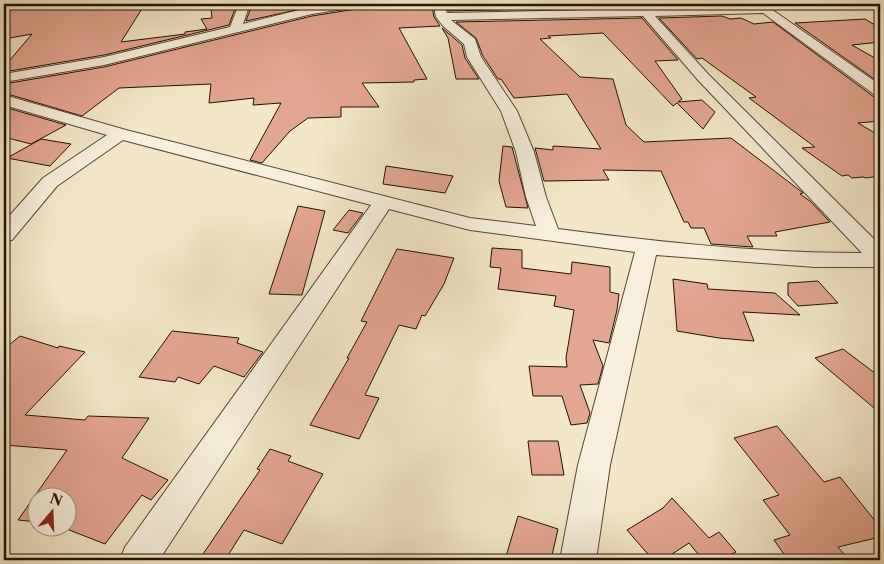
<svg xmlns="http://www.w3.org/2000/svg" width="884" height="564" viewBox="0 0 884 564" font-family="'Libre Caslon Text',serif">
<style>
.building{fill:#e3a690;stroke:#231200}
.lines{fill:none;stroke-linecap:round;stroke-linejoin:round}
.minor-casing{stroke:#574732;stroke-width:2}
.minor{fill:#f7efdb;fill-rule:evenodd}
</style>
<rect width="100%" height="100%" fill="#f3e7c7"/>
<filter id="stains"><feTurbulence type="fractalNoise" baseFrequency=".004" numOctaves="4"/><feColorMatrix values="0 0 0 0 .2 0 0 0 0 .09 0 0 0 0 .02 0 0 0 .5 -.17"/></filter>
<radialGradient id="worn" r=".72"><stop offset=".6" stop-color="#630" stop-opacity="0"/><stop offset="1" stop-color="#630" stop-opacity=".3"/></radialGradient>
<g class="building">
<path d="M4,4H145L121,42L185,34V32L207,29L201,19L212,18L211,9L234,7L235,9L229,25L104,55L4,72V67L32,34L4,39Z"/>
<path d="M308,4H324L246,21L251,7Z"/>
<path d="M364,4H436L432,6L434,17L440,26L399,28L427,79L414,80V82L362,83L379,107H341V117L308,118L290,131L262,163L250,160L281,103L253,105L254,98L209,103L211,84L119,88L82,116L4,93V84L104,67L312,16L356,9Z"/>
<path d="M445,4H625V7L448,11Z"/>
<path d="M722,16L730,19L741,18L754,24L773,22L874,97L880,98V121L858,123L880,136V176L866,178L863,177L852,178L848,175L842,176L802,148L815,147L749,98L756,97L702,58L697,59L659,18Z"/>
<path d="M642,18L678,60L655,61L682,99L678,102L702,100L715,112L703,129L677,103L673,106L603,33L548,36L551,38L540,39L580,77L613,79L626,125L644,142L731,138L798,189L803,193L800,194L810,201L830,222L775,232L777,236H747L753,247L711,244L704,228H691L688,222H684L661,171L603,170L609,180L544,181L535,148L553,150V146L601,149L567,94L514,98L501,79H498L483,56L476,38L456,22Z"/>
<path d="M865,19L880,28V42L852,45L880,61V83L795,23Z"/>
<path d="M442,28L462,45L465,58L479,79H456L448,38Z"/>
<path d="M4,107L66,125L31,144L4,137Z"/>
<path d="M41,139L71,144L50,166L7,158Z"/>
<path d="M503,146L512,147L528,208L506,207L499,181Z"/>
<path d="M386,166L453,176L445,193L383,184Z"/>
<path d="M298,206L325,211L302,295L269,294Z"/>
<path d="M349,210L363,213L348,233L333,230Z"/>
<path d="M492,248L522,250V268L571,274L572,262L610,267V292L619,294L617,310L609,343L593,340L603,366L598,384L580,385L590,413L587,423L571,425L562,396H533L529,366L567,367L566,358L574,310L554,306L556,296L498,289L501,268L490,267Z"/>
<path d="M397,249L454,258L444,284L425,316L422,315L416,329L399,325L365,395L379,398L359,439L310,425L349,358H347L367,322L361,321Z"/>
<path d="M673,279L707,284L708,289L775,293L800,315L743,312L754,341L719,338L677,331Z"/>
<path d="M818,281L838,303L798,306L788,295V283Z"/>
<path d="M172,331L239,338L237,343L263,352L244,377L214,366L199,384L178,377L175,382L139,377Z"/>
<path d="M20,336L58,348L59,346L85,352L25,415L85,420L88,416L149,418L122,458L168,480L151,500L142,495L105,544L59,526H68V496H38V522L18,520L67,450L4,445V349Z"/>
<path d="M843,349L880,377V413L815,358Z"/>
<path d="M777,426L824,482L840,477L880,527V537L838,547L849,560H788L774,540L790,535L763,500L779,495L734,438Z"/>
<path d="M528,441H558L564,475H532Z"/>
<path d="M270,449L291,456L288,461L323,474L282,544L244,530L225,560H199L260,470L257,469Z"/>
<path d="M672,498L709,538L719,532L736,552L720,560H703L689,543L663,560H653L627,530L663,508Z"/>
<path d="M518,516L558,529L551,560H505Z"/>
</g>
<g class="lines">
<defs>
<g id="minor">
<path d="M239,4H250L243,24C282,15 322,1 362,4L356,7L312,14L104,65L4,82V74L104,57L230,27Z"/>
<path d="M439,4L444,5L447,13L637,9L633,4H644L649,9L754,7L752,4H764L880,85V96L875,95L763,13L655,16L708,74L880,245V267H815L656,255L610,465L596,560H560L578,465L635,252L470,230L389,209L159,560H120L125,547L371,205L123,140L57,186L12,240L4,241V222L43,178L107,135L4,105V95L126,130L470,218L536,226L526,197L516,152L501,111L467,57L464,44L443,26L436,17L434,7ZM643,16L698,80L862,253C761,253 659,242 558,229L546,197L534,152L517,111L481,57L475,39L451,20Z"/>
</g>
</defs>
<use href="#minor" class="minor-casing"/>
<use href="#minor" class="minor"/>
</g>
<rect width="884" height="564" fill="none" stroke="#f3e7c7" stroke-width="20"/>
<rect x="5" y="5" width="874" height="554" fill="none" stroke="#231200" stroke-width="2.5"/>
<rect x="10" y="10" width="864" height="544" fill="none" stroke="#231200"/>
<g transform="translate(52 512) rotate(19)"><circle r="24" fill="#f7efdb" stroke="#a29783"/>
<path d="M0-4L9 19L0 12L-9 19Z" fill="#8f2418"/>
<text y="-8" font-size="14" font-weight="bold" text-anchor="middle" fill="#231200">N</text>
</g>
<rect width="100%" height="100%" filter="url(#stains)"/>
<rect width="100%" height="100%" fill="url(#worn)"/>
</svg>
